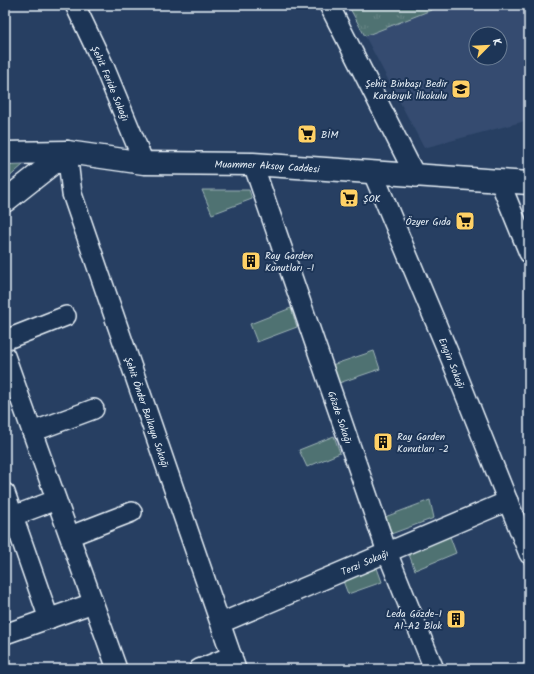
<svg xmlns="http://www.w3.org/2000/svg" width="534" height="674" viewBox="0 0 534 674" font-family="Kalam,sans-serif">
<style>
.built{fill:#344b6f;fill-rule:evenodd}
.grass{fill:#507272;stroke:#9cb2b5}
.park{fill:url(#park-tufts);stroke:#9cb2b5}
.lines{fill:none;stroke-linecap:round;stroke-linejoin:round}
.street-casing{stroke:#e8f1f8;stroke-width:22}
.secondary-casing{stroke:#e8f1f8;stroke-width:25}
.street{stroke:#1d3557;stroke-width:19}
.secondary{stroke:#1d3557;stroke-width:22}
.labels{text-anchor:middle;stroke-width:4;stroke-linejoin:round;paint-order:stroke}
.poi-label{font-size:10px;fill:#e8f1f8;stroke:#1d3557;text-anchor:start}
.street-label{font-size:10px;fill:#e8f1f8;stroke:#1d3557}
</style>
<defs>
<pattern id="park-tufts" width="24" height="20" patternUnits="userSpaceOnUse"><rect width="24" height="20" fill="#507272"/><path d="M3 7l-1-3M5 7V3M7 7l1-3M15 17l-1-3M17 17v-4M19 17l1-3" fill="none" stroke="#698787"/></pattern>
</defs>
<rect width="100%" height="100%" fill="#273f62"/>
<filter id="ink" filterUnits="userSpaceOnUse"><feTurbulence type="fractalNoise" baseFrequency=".025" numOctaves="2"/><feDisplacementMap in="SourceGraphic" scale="8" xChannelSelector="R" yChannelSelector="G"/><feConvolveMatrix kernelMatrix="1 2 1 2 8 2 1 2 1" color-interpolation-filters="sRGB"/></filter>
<g filter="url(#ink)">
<path class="built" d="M444,5H529V120L424,148L365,36ZM476,34H500V58H476Z"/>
<g class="grass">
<path d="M24,164L5,181V165Z"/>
<path d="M202,190H249L252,199L212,214Z"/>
<path d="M291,308L297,327L257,342L250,324Z"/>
<path d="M374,351L380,369L339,383L332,365Z"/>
<path d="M334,436L340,453L307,467L299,450Z"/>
<path d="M430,500L434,518L391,534L385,517Z"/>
<path d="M449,534L456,553L415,570L408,552Z"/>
<path d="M377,568L382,582L348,594L343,581Z"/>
</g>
<path class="park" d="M348,5H444L365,36Z"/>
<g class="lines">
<defs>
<g id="street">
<path id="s1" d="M75,5L103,64L144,163"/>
<path d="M329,5L416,177"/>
<path id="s2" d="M67,152L72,194L236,669"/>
<path id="s3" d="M253,164L387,552L434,669"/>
<path id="s4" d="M373,173L451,359L529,554"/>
<path d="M500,182L529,253"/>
<path d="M5,340L66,316"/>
<path d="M5,356L117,669"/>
<path d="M32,432L94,409"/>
<path d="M5,493L49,619"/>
<path d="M5,519L56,500"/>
<path d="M70,536L132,512"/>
<path id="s5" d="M221,623L508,501"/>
<path d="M5,634L93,603"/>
<path d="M199,669L232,656"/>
</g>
<g id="secondary">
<path id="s6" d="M5,153L67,152L144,163L253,164L529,183"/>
<path d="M5,201L67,152"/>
</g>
</defs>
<use href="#street" class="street-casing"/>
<use href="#secondary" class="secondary-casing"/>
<use href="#street" class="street"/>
<use href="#secondary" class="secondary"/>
</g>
</g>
<defs>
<symbol id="school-square" viewBox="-11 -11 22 22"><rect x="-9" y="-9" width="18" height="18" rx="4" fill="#ffd166" stroke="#1d3557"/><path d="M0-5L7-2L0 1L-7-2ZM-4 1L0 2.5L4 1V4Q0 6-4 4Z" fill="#111"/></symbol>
<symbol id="supermarket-square" viewBox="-11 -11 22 22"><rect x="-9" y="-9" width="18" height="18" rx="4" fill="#ffd166" stroke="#1d3557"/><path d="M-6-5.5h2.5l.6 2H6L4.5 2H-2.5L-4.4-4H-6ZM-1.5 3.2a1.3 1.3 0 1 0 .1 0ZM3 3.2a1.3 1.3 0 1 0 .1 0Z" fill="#111"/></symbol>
<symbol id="building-square" viewBox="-11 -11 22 22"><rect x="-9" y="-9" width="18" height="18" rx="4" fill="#ffd166" stroke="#1d3557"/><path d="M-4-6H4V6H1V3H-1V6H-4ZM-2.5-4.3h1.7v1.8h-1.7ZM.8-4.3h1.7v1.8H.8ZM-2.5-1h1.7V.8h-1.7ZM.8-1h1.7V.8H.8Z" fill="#111"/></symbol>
</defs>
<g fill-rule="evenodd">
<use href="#school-square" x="450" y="78" width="22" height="22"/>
<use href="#supermarket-square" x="296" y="123" width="22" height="22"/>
<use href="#supermarket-square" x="338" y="187" width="22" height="22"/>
<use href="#supermarket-square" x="454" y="210" width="22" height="22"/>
<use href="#building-square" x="240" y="250" width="22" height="22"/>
<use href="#building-square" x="372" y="431" width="22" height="22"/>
<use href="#building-square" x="445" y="608" width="22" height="22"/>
</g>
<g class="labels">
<g class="poi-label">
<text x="447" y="87" text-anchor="end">Şehit Binbaşı Bedir<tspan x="447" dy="12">Karabıyık İlkokulu</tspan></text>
<text x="321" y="138">BİM</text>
<text x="363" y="202">ŞOK</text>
<text x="451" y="225" text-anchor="end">Özyer Gıda</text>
<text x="265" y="259">Ray Garden<tspan x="265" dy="12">Konutları -1</tspan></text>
<text x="397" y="440">Ray Garden<tspan x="397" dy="12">Konutları -2</tspan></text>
<text x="442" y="617" text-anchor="end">Leda Gözde-1<tspan x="442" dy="12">A1-A2 Blok</tspan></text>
</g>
<g class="street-label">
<text dy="4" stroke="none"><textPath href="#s1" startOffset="86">Şehit Feride Sokağı</textPath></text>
<text dy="4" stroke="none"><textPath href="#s6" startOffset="263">Muammer Aksoy Caddesi</textPath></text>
<text dy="4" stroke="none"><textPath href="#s4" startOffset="206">Engin Sokağı</textPath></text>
<text dy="4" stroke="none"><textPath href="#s2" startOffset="273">Şehit Önder Balkaya Sokağı</textPath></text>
<text dy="4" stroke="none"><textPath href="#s3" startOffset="268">Gözde Sokağı</textPath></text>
<text dy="4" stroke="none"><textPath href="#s5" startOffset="156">Terzi Sokağı</textPath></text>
</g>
</g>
<rect width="534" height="674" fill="none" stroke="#1d3557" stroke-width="20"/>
<rect x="10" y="10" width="514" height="654" fill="none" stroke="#e8f1f8" stroke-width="1.5" filter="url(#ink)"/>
<g transform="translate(488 46) rotate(66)"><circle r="19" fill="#1d3557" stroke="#6e8097"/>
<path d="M0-3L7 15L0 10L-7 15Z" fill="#ffd166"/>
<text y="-6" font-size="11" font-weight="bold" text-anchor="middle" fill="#e8f1f8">K</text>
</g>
</svg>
